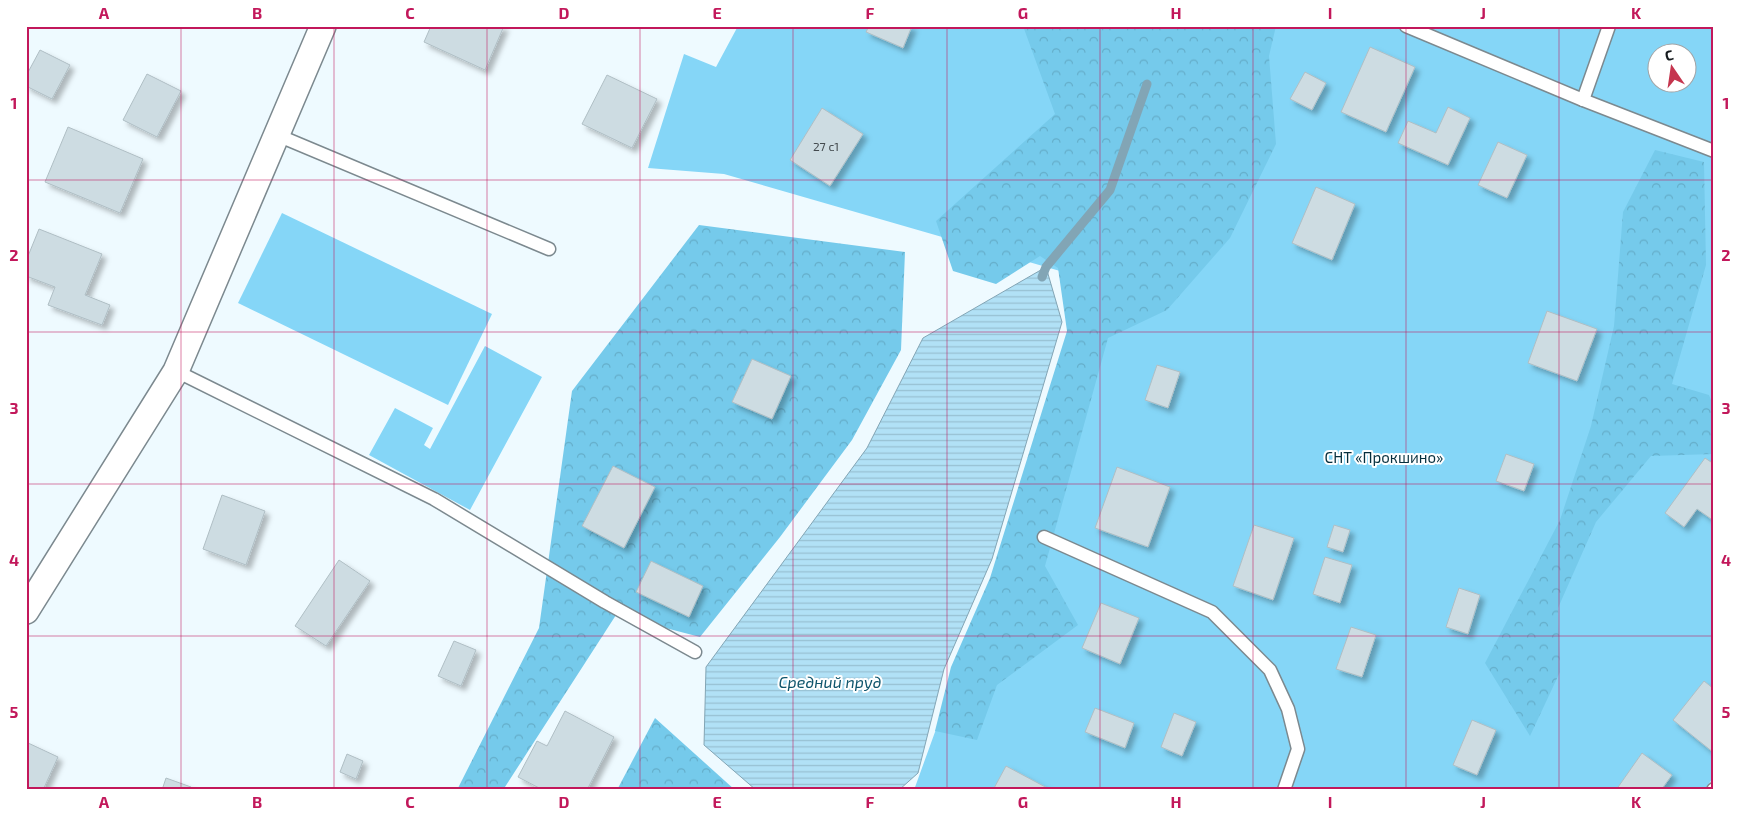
<svg xmlns="http://www.w3.org/2000/svg" width="1740" height="816" viewBox="0 0 1740 816" font-family="'Exo 2',sans-serif">
<style>
.green{fill:#85d6f7;fill-rule:evenodd}
.forest{fill:url(#forest-crowns)}
.water{fill:url(#water-rules);stroke:#82a5b5}
.lines{fill:none;stroke-linecap:round;stroke-linejoin:round}
.stream{stroke:#82a5b5;stroke-width:9}
.building{fill:#cddce2;stroke:#afbec4;filter:url(#shadow)}
.lane-casing{stroke:#7c898f;stroke-width:15}
.street-casing{stroke:#7c898f;stroke-width:28}
.lane{stroke:#fff;stroke-width:12}
.street{stroke:#fff;stroke-width:25}
.grid{fill:none;stroke:#c2185b;stroke-width:1;stroke-opacity:0.55}
.labels{text-anchor:middle;stroke-width:4;stroke-linejoin:round;paint-order:stroke}
.number-label{font-size:12px;fill:#434a4e}
.park-label{font-size:15px;fill:#062f3d;stroke:#fff}
.water-label{font-size:16px;font-style:italic;fill:#10566d;stroke:#fff}
.neatline{fill:none;stroke:#c2185b;stroke-width:2}
.grid-label{font-size:16px;text-anchor:middle;font-weight:bold;fill:#c2185b}
</style>
<defs>
<pattern id="forest-crowns" width="20" height="18" patternUnits="userSpaceOnUse" patternTransform="scale(1.25)"><rect width="20" height="18" fill="#75caeb"/><path d="M2 6a3 3 0 1 1 6 0M12 15a3 3 0 1 1 6 0" fill="none" stroke="#64adc9"/></pattern>
<pattern id="water-rules" width="6" height="5" patternUnits="userSpaceOnUse" patternTransform="scale(1.25)"><rect width="6" height="5" fill="#b1e1f6"/><path d="M0 2.5h6" fill="none" stroke="#97c0d2"/></pattern>
<filter id="shadow"><feDropShadow dx="4.5" dy="4.5" stdDeviation="2.5" flood-color="#0004"/></filter>
</defs>
<rect width="100%" height="100%" fill="#eefaff"/>
<g class="green">
<path d="M738,26H1714V777L1704,790H914L1098,282L724,174L648,168L684,54L716,67ZM1658,52H1688V82H1658Z"/>
<path d="M282,213L492,314L448,405L238,303Z"/>
<path d="M485,346L542,377L470,510L369,455L395,408L433,428L424,445L430,449Z"/>
</g>
<g class="forest">
<path d="M1023,26H1276L1269,56L1276,144L1230,238L1167,310L1108,338L1045,566L1078,625L997,685L977,740L935,731L951,667L990,578L1067,331L1058,268L1040,256L996,284L953,271L936,221L1055,114Z"/>
<path d="M1655,150L1704,162L1706,265L1672,384L1709,395L1714,407V454L1651,456L1596,522L1558,608L1560,672L1530,736L1485,663L1560,520L1591,426L1614,326L1623,212Z"/>
<path d="M699,225L905,252L901,350L852,440L780,537L700,637L616,615L503,790H457L539,628L572,391Z"/>
<path d="M655,718L735,790H617Z"/>
</g>
<path class="water" d="M1046,267L1062,322L992,559L944,669L918,773L899,790H756L704,745L706,667L867,448L923,338Z"/>
<g class="lines">
<path class="stream" d="M1042,277L1046,267L1110,190L1147,84"/>
</g>
<g class="building">
<path d="M431,26H504L485,70L424,42Z"/>
<path d="M869,26H912L903,48L866,32Z"/>
<path d="M1370,47L1415,67L1386,132L1341,112Z"/>
<path d="M40,50L70,65L52,99L26,86V76Z"/>
<path d="M1305,72L1326,83L1312,110L1290,99Z"/>
<path d="M147,74L181,91L157,137L123,120Z"/>
<path d="M607,75L657,99L632,148L582,124Z"/>
<path d="M1448,107L1470,118L1448,165L1398,143L1408,121L1436,133Z"/>
<path d="M822,108L863,134L830,186L790,160Z"/>
<path d="M68,127L143,159L120,213L45,182Z"/>
<path d="M1498,142L1527,155L1507,198L1478,185Z"/>
<path d="M1316,187L1355,204L1332,260L1292,243Z"/>
<path d="M39,229L102,254L85,295L110,305L102,325L48,305L55,287L26,276V261Z"/>
<path d="M1547,311L1597,329L1577,381L1528,363Z"/>
<path d="M752,359L791,376L772,419L732,402Z"/>
<path d="M1157,365L1180,372L1168,408L1145,400Z"/>
<path d="M1506,454L1534,464L1524,491L1496,481Z"/>
<path d="M1705,458L1714,464V521L1697,509L1684,527L1665,513Z"/>
<path d="M613,466L655,487L624,548L582,526Z"/>
<path d="M1117,467L1170,487L1148,547L1095,528Z"/>
<path d="M222,495L265,511L246,565L203,549Z"/>
<path d="M1254,525L1294,538L1273,600L1233,586Z"/>
<path d="M1334,525L1350,530L1343,552L1327,547Z"/>
<path d="M1325,557L1352,565L1340,603L1313,594Z"/>
<path d="M339,560L370,581L326,646L295,626Z"/>
<path d="M651,561L703,586L689,617L636,592Z"/>
<path d="M1459,588L1480,595L1468,634L1446,627Z"/>
<path d="M1101,603L1139,618L1120,664L1082,648Z"/>
<path d="M1351,627L1376,635L1362,677L1336,669Z"/>
<path d="M454,641L476,650L461,686L438,676Z"/>
<path d="M1704,681L1714,689V753L1673,720Z"/>
<path d="M1095,708L1134,723L1125,748L1085,732Z"/>
<path d="M565,711L614,737L587,790H543L518,777L537,741L547,746Z"/>
<path d="M1174,713L1196,722L1182,756L1161,747Z"/>
<path d="M1472,720L1496,730L1477,775L1453,765Z"/>
<path d="M26,742L58,757L43,790H26Z"/>
<path d="M1642,753L1672,775L1661,790H1616Z"/>
<path d="M347,754L363,761L356,779L340,772Z"/>
<path d="M1006,766L1051,790H993Z"/>
<path d="M166,778L191,787L190,790H162Z"/>
</g>
<g class="lines">
<defs>
<g id="lane">
<path d="M1406,26L1583,100L1714,151"/>
<path d="M1583,100L1609,26"/>
<path d="M277,135L549,249"/>
<path d="M176,371L434,499L605,602L695,652"/>
<path d="M1044,537L1212,612L1270,670L1288,709L1298,749L1284,790"/>
<path d="M1713,790L1714,789"/>
</g>
<path id="street" d="M26,611L176,371L323,26"/>
</defs>
<use href="#lane" class="lane-casing"/>
<use href="#street" class="street-casing"/>
<use href="#lane" class="lane"/>
<use href="#street" class="street"/>
</g>
<path class="grid" d="M181,26V790M334,26V790M487,26V790M640,26V790M793,26V790M947,26V790M1100,26V790M1253,26V790M1406,26V790M1559,26V790M26,180H1714M26,332H1714M26,484H1714M26,636H1714"/>
<g class="labels">
<g class="number-label">
<text x="826" y="151">27 с1</text>
</g>
<g class="park-label">
<text x="1384" y="463">СНТ «Прокшино»</text>
</g>
<g class="water-label">
<text x="830" y="688">Средний пруд</text>
</g>
</g>
<rect width="1740" height="816" fill="none" stroke="#ffffff" stroke-width="55"/>
<g transform="translate(1672 68) rotate(347)"><circle r="24" fill="#ffffff" stroke="#a1a3a5"/>
<path d="M0-4L9 19L0 12L-9 19Z" fill="#c5354e"/>
<text y="-8" font-size="14" font-weight="bold" text-anchor="middle" fill="#151a1d">С</text>
</g>
<rect x="28" y="28" width="1684" height="760" class="neatline"/>
<g class="grid-label">
<text x="104" y="19">A</text>
<text x="257" y="19">B</text>
<text x="410" y="19">C</text>
<text x="564" y="19">D</text>
<text x="717" y="19">E</text>
<text x="870" y="19">F</text>
<text x="1023" y="19">G</text>
<text x="1176" y="19">H</text>
<text x="1330" y="19">I</text>
<text x="1483" y="19">J</text>
<text x="1636" y="19">K</text>
<text x="14" y="109">1</text>
<text x="1726" y="109">1</text>
<text x="14" y="261">2</text>
<text x="1726" y="261">2</text>
<text x="14" y="414">3</text>
<text x="1726" y="414">3</text>
<text x="14" y="566">4</text>
<text x="1726" y="566">4</text>
<text x="14" y="718">5</text>
<text x="1726" y="718">5</text>
<text x="104" y="808">A</text>
<text x="257" y="808">B</text>
<text x="410" y="808">C</text>
<text x="564" y="808">D</text>
<text x="717" y="808">E</text>
<text x="870" y="808">F</text>
<text x="1023" y="808">G</text>
<text x="1176" y="808">H</text>
<text x="1330" y="808">I</text>
<text x="1483" y="808">J</text>
<text x="1636" y="808">K</text>
</g>
</svg>
